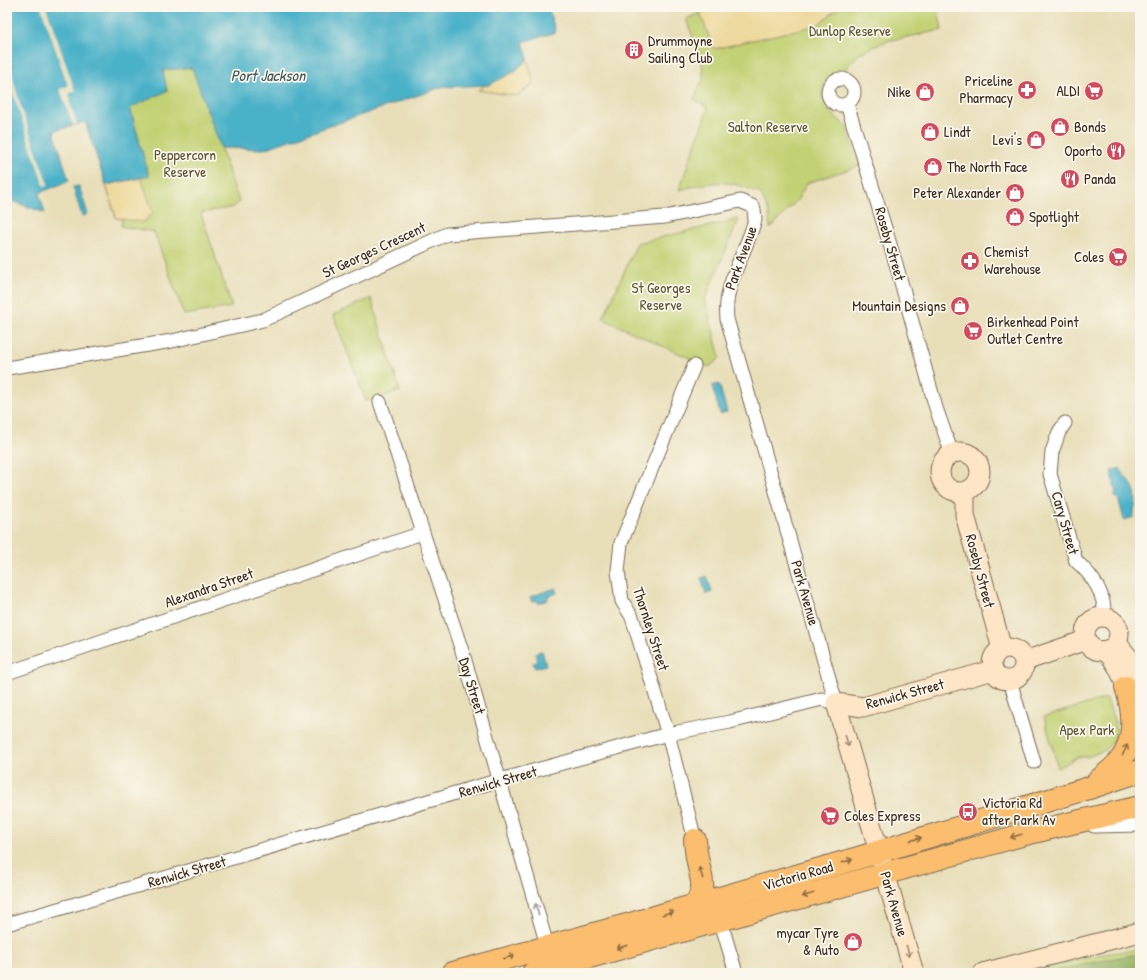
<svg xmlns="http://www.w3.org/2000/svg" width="1147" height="980" viewBox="0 0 1147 980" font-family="'Patrick Hand',sans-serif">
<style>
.green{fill:#c2d173;stroke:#7e7e48}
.forest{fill:#99b365;stroke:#6a6e42}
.sand{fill:#eeda9e;stroke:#94825e}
.water{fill:#49b1c8;stroke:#426e73}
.pier{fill:#e8dfb9}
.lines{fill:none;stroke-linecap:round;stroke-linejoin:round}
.street-casing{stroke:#786954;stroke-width:15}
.secondary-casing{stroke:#786954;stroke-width:21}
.highway-casing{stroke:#786954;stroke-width:24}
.street{stroke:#fff;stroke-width:13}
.secondary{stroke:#fde5c5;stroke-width:19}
.highway{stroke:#fbbe6e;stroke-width:22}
.oneway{stroke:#9c8872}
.oneway2{stroke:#916d42}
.oneway3{stroke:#a79f9a}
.labels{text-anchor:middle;stroke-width:3.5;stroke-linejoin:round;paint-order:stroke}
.park-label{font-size:15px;fill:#5d5433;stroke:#fbf7ec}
.poi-label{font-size:15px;fill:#3b2a1e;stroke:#fbf7ec;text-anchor:start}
.street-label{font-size:15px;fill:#3b2a1e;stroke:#fbf7ec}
.water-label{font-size:16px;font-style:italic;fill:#40595a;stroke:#fbf7ec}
</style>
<rect width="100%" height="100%" fill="#fbf7ec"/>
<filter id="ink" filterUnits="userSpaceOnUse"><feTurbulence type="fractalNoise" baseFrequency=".025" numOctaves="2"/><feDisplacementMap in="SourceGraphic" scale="8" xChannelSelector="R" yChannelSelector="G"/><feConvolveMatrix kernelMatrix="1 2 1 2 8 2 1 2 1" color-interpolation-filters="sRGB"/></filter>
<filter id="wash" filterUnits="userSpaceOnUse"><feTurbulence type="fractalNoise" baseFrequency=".012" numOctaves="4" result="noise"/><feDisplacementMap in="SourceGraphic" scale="16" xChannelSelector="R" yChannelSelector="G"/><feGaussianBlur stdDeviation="0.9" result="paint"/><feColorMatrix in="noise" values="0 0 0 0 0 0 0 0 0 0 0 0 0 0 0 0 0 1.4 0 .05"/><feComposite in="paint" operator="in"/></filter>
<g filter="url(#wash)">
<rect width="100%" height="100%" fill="#e8dfb9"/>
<g class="green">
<path d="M839,7H937L942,30L887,41L860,53L845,69L833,76L824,84L822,96L829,111L847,127L859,166L807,183L798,199L770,229L769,213L761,194C727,178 715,181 679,190L708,108L694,99L703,78L702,61L686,19L700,13L714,49L818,25Z"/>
<path d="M177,68H192L221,148L239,202L234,207L201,213L232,307L184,315L154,232L121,226L122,219L116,218L106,185L149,176L130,107L167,91L162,70Z"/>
<path d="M739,219L705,299L720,358L709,367L603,319L637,243Z"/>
<path d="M371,298L400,391L366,401L333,315Z"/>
<path d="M1107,698L1117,730L1112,742L1106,750L1087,757H1077L1058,768L1044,717Z"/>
<path d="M1140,949V973H1030L1090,956Z"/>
</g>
<path class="forest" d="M1130,955H1140V973H1044Z"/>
<g class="sand">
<path d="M713,7H839L818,25L714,49L700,13Z"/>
<path d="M527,59L534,83L517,96L478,90Z"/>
<path d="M141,178L153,213L143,222L116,218L106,185Z"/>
</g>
<g class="water">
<path d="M7,7H548L556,32L523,42L528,59L514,72L489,85L442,87L264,149L221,148L192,68L163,70L167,91L130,108L149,176L106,185L85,122L54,131L69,181L39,193L45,213L12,201L7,203Z"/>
<path d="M79,186L88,214L82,216L73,187Z"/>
<path d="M719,384L727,412L720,414L712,386Z"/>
<path d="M1120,468C1123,477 1133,482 1135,492C1138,501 1133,509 1134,517L1124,520L1118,498L1114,496L1116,492L1111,471Z"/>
<path d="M707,576L712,592L706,594L701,578Z"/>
<path d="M555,588L557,593L547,597L548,600L538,603L537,600L532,602L530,597Z"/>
<path d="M542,651L546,665L535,668L533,663L537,662L535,653Z"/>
</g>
<g class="pier">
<path d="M41,7H46L75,91L69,93L71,100L69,101L77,124L73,125L60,89L68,86Z"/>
<path d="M9,62L18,99L48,185L44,186L7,75V63Z"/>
</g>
</g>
<g filter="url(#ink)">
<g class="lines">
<defs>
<g id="street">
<circle cx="841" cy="92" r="13"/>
<path d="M847,104L896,264L936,408L952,454"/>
<path d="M694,366L621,543L618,571L622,601L632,617L668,734L695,840"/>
<path d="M7,368L172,341L263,320L447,234L665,217L740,201L752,206L754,209L755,219C747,253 723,282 727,319L836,703"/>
<path d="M380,402L464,657L549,952"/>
<path d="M1065,423L1059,432L1052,452L1050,474L1076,561C1093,576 1106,594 1104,617"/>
<path d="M7,673L422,533"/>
<path d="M1010,681L1034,762"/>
<path d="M1094,826L1140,825"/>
<path d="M720,919L736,973"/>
<path d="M7,924L500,780L668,734L730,722L822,699L836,703"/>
</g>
<g id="secondary">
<circle cx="960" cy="472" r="20"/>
<path d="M965,492V515L1002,649"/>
<circle cx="1102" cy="634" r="17"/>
<path d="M1117,643L1140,672"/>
<circle cx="1008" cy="664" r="16"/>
<path d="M1105,650C1116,661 1121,672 1126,687L1140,685"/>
<path d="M1025,661L1086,640"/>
<path d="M914,973L836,703L863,707L993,670"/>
<path d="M983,973L1140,932"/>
</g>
<g id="highway">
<path d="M1098,781C1105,775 1113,769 1119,762C1137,741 1134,711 1126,687"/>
<path d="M695,840C696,847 696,855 698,862C702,884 706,884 696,905"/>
<path d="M453,973L630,924L858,858L1089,788L1140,771"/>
<path d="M533,973L1025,834L1140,807"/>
</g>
</defs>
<use href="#street" class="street-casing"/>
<use href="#secondary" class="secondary-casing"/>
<use href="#highway" class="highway-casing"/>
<use href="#street" class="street"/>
<use href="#secondary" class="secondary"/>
<use href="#highway" class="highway"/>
</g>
<defs><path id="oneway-shaft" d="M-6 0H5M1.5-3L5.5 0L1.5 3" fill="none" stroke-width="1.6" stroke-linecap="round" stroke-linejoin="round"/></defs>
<g class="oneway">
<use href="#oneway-shaft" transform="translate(847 741) rotate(74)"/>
<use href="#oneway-shaft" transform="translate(908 951) rotate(74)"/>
</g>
<g class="oneway2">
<use href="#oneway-shaft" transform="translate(1125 750) rotate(-65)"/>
<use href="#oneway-shaft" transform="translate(1016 836) rotate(164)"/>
<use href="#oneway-shaft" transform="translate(916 839) rotate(-16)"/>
<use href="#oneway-shaft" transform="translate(847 861) rotate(-16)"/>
<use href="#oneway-shaft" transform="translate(701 873) rotate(-108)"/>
<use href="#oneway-shaft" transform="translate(808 895) rotate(164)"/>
<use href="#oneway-shaft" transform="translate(668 913) rotate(-16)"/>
<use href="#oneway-shaft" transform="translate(622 947) rotate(164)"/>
<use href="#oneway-shaft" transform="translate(509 957) rotate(-16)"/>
</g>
<use class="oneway3" href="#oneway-shaft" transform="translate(537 909) rotate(-106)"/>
</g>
<defs>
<symbol id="building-disc" viewBox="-11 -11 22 22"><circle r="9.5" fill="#d1495b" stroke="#fbf7ec"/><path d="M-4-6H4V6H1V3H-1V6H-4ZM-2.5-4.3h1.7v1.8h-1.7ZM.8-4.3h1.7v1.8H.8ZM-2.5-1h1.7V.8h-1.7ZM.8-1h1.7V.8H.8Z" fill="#fff"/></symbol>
<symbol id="pharmacy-disc" viewBox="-11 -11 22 22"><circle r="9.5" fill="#d1495b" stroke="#fbf7ec"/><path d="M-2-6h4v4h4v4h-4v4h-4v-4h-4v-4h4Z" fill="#fff"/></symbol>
<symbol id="supermarket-disc" viewBox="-11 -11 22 22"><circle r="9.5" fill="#d1495b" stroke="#fbf7ec"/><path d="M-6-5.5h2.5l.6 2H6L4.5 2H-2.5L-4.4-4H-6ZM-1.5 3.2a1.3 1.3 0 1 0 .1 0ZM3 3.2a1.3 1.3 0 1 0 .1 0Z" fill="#fff"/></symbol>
<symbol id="shop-disc" viewBox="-11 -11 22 22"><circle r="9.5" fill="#d1495b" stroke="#fbf7ec"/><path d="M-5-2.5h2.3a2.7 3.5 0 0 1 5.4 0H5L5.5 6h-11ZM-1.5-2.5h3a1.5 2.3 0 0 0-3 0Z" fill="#fff"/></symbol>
<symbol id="restaurant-disc" viewBox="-11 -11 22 22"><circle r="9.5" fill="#d1495b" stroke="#fbf7ec"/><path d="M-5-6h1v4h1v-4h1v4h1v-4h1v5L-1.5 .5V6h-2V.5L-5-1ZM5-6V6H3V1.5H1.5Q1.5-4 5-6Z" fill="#fff"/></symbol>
<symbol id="bus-disc" viewBox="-11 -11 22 22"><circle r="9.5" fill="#d1495b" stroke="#fbf7ec"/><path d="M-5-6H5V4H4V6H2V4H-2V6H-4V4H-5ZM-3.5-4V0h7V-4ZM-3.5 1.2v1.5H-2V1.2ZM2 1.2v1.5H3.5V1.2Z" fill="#fff"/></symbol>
</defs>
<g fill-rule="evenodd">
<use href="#building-disc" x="623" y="39" width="22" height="22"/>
<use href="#pharmacy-disc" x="1016" y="79" width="22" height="22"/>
<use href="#supermarket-disc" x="1083" y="80" width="22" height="22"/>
<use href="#shop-disc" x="914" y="81" width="22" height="22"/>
<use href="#shop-disc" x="1049" y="116" width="22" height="22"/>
<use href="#shop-disc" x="919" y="121" width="22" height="22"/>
<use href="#shop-disc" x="1025" y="129" width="22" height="22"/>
<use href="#restaurant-disc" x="1105" y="140" width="22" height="22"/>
<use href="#shop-disc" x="922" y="156" width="22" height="22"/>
<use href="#restaurant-disc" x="1059" y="168" width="22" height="22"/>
<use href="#shop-disc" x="1004" y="182" width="22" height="22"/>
<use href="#shop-disc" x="1004" y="206" width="22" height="22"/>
<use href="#supermarket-disc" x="1107" y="246" width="22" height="22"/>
<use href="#pharmacy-disc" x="959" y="250" width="22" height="22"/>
<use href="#shop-disc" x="949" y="295" width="22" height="22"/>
<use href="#supermarket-disc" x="962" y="320" width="22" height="22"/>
<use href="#bus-disc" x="957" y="801" width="22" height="22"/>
<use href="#supermarket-disc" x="819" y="805" width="22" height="22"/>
<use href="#shop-disc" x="842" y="931" width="22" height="22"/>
</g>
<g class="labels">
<g class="park-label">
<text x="850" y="36">Dunlop Reserve</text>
<text x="768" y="132">Salton Reserve</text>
<text x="185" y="160">Peppercorn<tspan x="185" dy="17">Reserve</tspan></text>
<text x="661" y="293">St Georges<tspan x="661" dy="17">Reserve</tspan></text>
<text x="1087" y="735">Apex Park</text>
</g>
<g class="poi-label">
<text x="648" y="46">Drummoyne<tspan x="648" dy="17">Sailing Club</tspan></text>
<text x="1013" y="86" text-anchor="end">Priceline<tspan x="1013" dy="17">Pharmacy</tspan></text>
<text x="1080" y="96" text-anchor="end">ALDI</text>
<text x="911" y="97" text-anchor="end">Nike</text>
<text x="1074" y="132">Bonds</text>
<text x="944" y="137">Lindt</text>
<text x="1022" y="145" text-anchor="end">Levi's</text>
<text x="1102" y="156" text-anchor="end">Oporto</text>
<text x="947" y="172">The North Face</text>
<text x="1084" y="184">Panda</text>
<text x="1001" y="198" text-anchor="end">Peter Alexander</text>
<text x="1029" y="222">Spotlight</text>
<text x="984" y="257">Chemist<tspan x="984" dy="17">Warehouse</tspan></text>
<text x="1104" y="262" text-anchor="end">Coles</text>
<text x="946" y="311" text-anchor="end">Mountain Designs</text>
<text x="987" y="327">Birkenhead Point<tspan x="987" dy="17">Outlet Centre</tspan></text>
<text x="982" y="808">Victoria Rd<tspan x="982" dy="17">after Park Av</tspan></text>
<text x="844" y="821">Coles Express</text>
<text x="839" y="938" text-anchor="end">mycar Tyre<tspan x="839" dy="17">&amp; Auto</tspan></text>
</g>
<g class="street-label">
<text transform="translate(890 244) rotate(74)" y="5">Roseby Street</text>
<text transform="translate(374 250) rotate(-25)" y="5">St Georges Crescent</text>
<text transform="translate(741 258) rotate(-70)" y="5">Park Avenue</text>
<text transform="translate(1065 523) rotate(74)" y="5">Cary Street</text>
<text transform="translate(980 571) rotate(75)" y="5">Roseby Street</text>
<text transform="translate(209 588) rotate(-19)" y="5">Alexandra Street</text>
<text transform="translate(805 593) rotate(74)" y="5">Park Avenue</text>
<text transform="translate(651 629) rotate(72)" y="5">Thornley Street</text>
<text transform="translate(472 686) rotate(73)" y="5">Day Street</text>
<text transform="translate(905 694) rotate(-15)" y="5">Renwick Street</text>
<text transform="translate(498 782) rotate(-16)" y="5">Renwick Street</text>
<text transform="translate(187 872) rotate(-16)" y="5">Renwick Street</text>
<text transform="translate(798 876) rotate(-16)" y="5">Victoria Road</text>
<text transform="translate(894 904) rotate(74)" y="5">Park Avenue</text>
</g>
<g class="water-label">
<text x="268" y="81">Port Jackson</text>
</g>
</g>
<rect width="1147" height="980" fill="none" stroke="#fbf7ec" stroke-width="24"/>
</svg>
